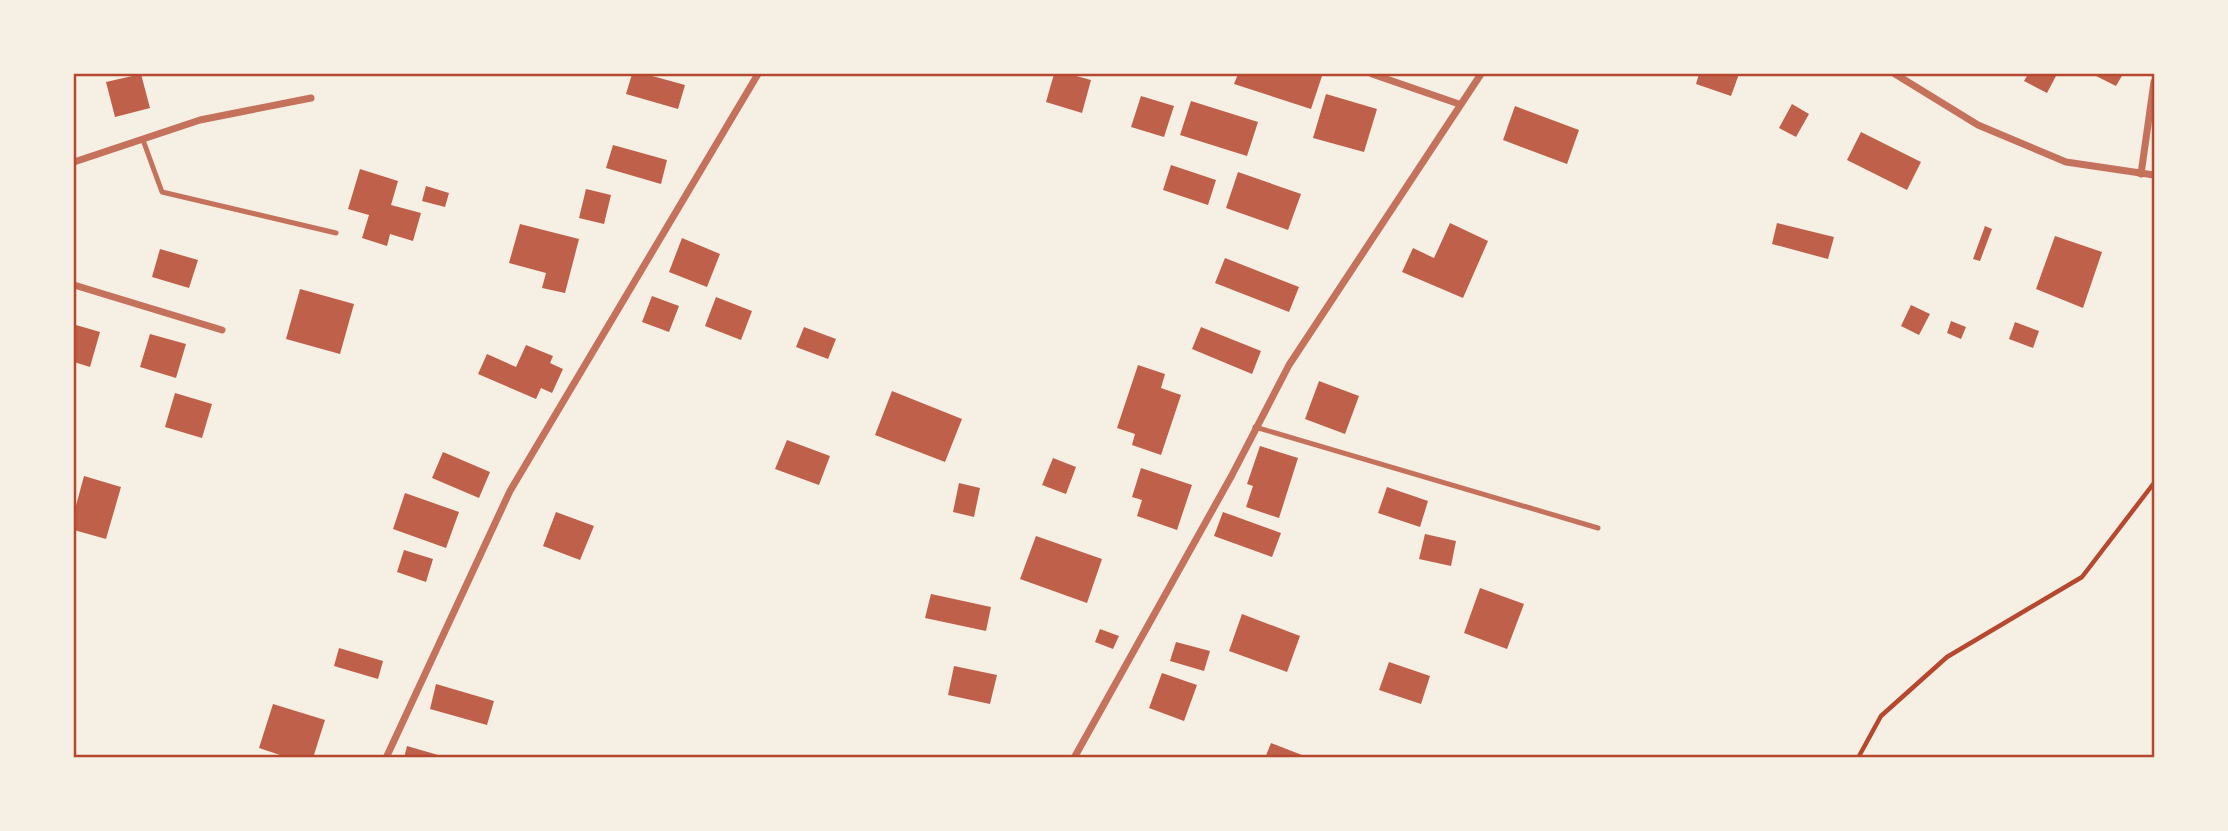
<svg xmlns="http://www.w3.org/2000/svg" width="2228" height="831" viewBox="0 0 2228 831" font-family="'DejaVu Sans',sans-serif">
<style>
.building{fill:#bf614a}
.lines{fill:none;stroke-linecap:round;stroke-linejoin:round}
.path{stroke:#b5482f;stroke-width:4.5}
.service{stroke:#c5725c;stroke-width:5}
.minor{stroke:#c5725c;stroke-width:7}
.neatline{fill:none;stroke:#b5482f;stroke-width:2.5}
</style>
<rect width="100%" height="100%" fill="#f6efe4"/>
<g class="building">
<path d="M141,74L150,108L115,117L106,82Z"/>
<path d="M632,74H645L685,85L678,109L626,94Z"/>
<path d="M1054,74H1069L1091,80L1082,113L1046,102Z"/>
<path d="M1238,74H1313L1322,76L1311,109L1234,84Z"/>
<path d="M1699,74H1739L1731,96L1696,84Z"/>
<path d="M2028,74H2057L2047,93L2024,81Z"/>
<path d="M2092,74H2123L2116,86Z"/>
<path d="M1326,94L1377,109L1364,152L1313,138Z"/>
<path d="M1141,96L1174,106L1164,137L1131,127Z"/>
<path d="M1191,101L1258,122L1247,156L1180,135Z"/>
<path d="M1792,104L1809,114L1796,137L1779,128Z"/>
<path d="M1515,106L1579,130L1567,164L1503,140Z"/>
<path d="M1861,132L1921,162L1907,190L1847,160Z"/>
<path d="M613,145L667,160L661,184L606,168Z"/>
<path d="M1171,165L1216,180L1208,205L1163,190Z"/>
<path d="M360,169L398,181L391,205L421,213L413,241L390,234L387,246L362,238L369,215L348,209Z"/>
<path d="M1238,172L1301,194L1288,230L1226,208Z"/>
<path d="M426,186L449,193L445,207L422,201Z"/>
<path d="M586,189L611,195L604,224L579,218Z"/>
<path d="M1450,223L1488,241L1463,298L1402,272L1413,248L1434,258Z"/>
<path d="M1777,223L1834,237L1828,259L1772,244Z"/>
<path d="M520,224L579,239L565,293L542,288L546,273L509,263Z"/>
<path d="M1985,226L1992,229L1980,261L1973,259Z"/>
<path d="M2055,236L2102,252L2083,308L2036,289Z"/>
<path d="M682,238L720,254L707,287L669,272Z"/>
<path d="M160,249L198,260L189,288L152,277Z"/>
<path d="M1225,258L1299,287L1289,312L1215,283Z"/>
<path d="M300,289L354,304L340,354L286,339Z"/>
<path d="M652,296L679,306L669,332L642,322Z"/>
<path d="M716,297L752,311L741,340L705,326Z"/>
<path d="M1911,305L1930,314L1919,335L1901,326Z"/>
<path d="M1951,321L1966,327L1961,339L1947,333Z"/>
<path d="M2015,322L2039,331L2033,348L2009,339Z"/>
<path d="M76,325L100,332L90,367L74,362Z"/>
<path d="M804,327L836,339L828,359L796,347Z"/>
<path d="M1201,327L1261,351L1252,374L1192,349Z"/>
<path d="M150,334L186,344L176,378L140,367Z"/>
<path d="M526,345L553,356L550,363L563,369L552,393L541,388L536,399L478,374L487,354L516,367Z"/>
<path d="M1138,365L1165,374L1161,388L1181,395L1161,455L1132,445L1135,434L1117,428Z"/>
<path d="M1319,381L1359,396L1345,434L1305,419Z"/>
<path d="M892,391L962,419L945,462L875,435Z"/>
<path d="M175,393L212,404L202,438L165,427Z"/>
<path d="M787,440L830,456L819,485L775,469Z"/>
<path d="M1260,446L1298,458L1279,518L1246,507L1253,486L1247,484Z"/>
<path d="M443,452L490,472L479,498L432,478Z"/>
<path d="M1053,458L1076,467L1066,494L1042,485Z"/>
<path d="M1141,468L1192,485L1177,530L1137,516L1142,500L1132,497Z"/>
<path d="M84,476L121,487L106,539L74,530V513Z"/>
<path d="M959,483L980,488L974,517L953,512Z"/>
<path d="M1387,487L1428,501L1420,527L1378,513Z"/>
<path d="M405,493L459,512L446,548L393,529Z"/>
<path d="M556,512L594,526L580,560L543,546Z"/>
<path d="M1223,512L1281,533L1272,557L1214,536Z"/>
<path d="M1425,534L1456,541L1451,566L1419,559Z"/>
<path d="M1036,536L1102,559L1087,603L1020,579Z"/>
<path d="M404,550L433,559L426,582L397,572Z"/>
<path d="M1480,588L1524,604L1507,649L1464,633Z"/>
<path d="M931,594L991,607L986,631L925,618Z"/>
<path d="M1242,614L1300,636L1287,672L1229,651Z"/>
<path d="M1100,629L1119,636L1113,649L1095,642Z"/>
<path d="M1176,642L1210,651L1204,671L1170,661Z"/>
<path d="M339,648L383,661L378,679L334,666Z"/>
<path d="M1389,662L1430,676L1421,704L1379,690Z"/>
<path d="M954,666L997,675L990,704L948,695Z"/>
<path d="M1162,673L1197,685L1184,721L1149,708Z"/>
<path d="M436,684L494,701L487,725L430,709Z"/>
<path d="M273,704L325,720L313,758H289L259,748Z"/>
<path d="M1271,743L1302,755L1301,758H1265Z"/>
<path d="M407,746L438,755V758H404Z"/>
</g>
<g class="lines">
<path class="path" d="M1858,758L1881,716L1947,657L2082,577L2154,483"/>
<g class="service">
<path d="M143,140L162,192L336,233"/>
<path d="M1255,427L1598,528"/>
</g>
<g class="minor">
<path d="M1372,74L1459,104"/>
<path d="M1895,74L1978,125L2066,162L2154,175"/>
<path d="M74,162L200,120L311,98"/>
<path d="M2141,174L2154,82"/>
<path d="M74,285L222,330"/>
<path d="M386,758L510,491L758,74"/>
<path d="M1074,758L1232,475L1289,365L1481,74"/>
</g>
</g>
<rect width="2228" height="831" fill="none" stroke="#f6efe4" stroke-width="150"/>
<rect x="75" y="75" width="2078" height="681" class="neatline"/>
</svg>
